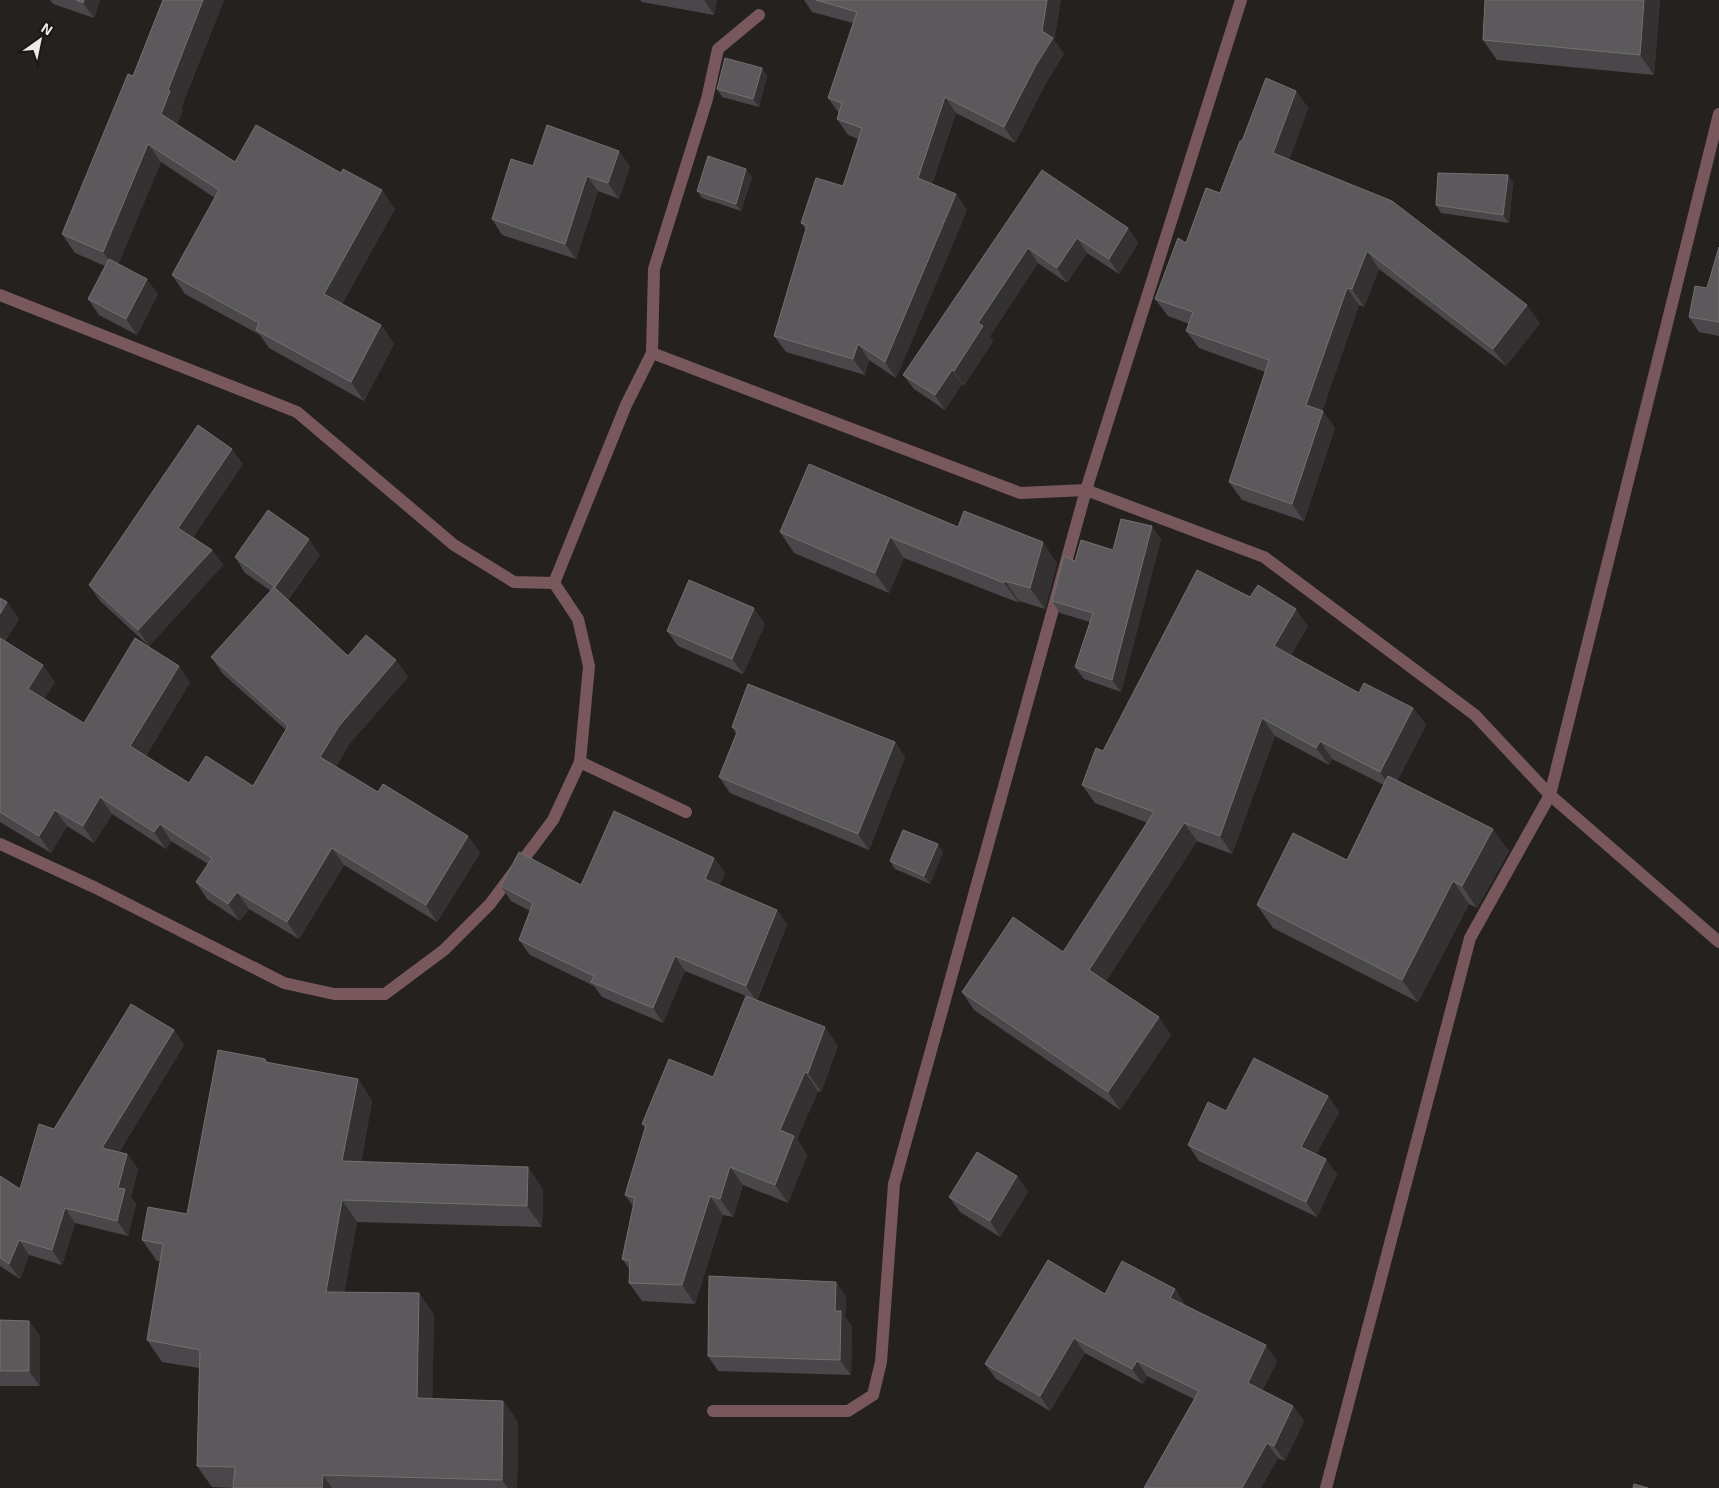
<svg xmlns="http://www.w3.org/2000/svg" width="1719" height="1488" viewBox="0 0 1719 1488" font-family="'Exo 2',sans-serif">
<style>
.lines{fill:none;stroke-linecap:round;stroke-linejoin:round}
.minor{stroke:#79585d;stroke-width:12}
.wall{fill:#49474a}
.shaded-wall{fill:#333132}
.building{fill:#5b595b;stroke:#727071}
</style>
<rect width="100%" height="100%" fill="#24211f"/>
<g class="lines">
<g class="minor">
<path d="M0,295L297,412L454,545L514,582L554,583L578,619L589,666L580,762L686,812"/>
<path d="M652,353L654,269L707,99L718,49L759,15"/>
<path d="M554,583L626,405L652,353L1020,493L1086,490L1264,557L1475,715L1550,795L1719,942"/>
<path d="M0,844L96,888L284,983L334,994H385L444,950L490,904L553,820L580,762"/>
<path d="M713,1411H848L873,1395L881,1362L894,1184L1086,490L1241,0"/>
<path d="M1326,1488L1470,938L1550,795L1719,114"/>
</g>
</g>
<g class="wall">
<path d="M50,0H100L94,18L53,4Z"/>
<path d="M163,0H224L181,108L183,110L177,124L235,162L395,209L342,304L381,325L394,344L364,401L269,348L260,335L185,294L172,275L215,198L161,162L118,264L158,294L137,335L99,315L88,299L105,266L75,253L62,234L133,76Z"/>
<path d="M640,0H717L714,15L642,2Z"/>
<path d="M804,0H1061L1054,40L1064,54L1047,81L1015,143L956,113L932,184L956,194L967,210L896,378L869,360L865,375L786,352L774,336L806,230L801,223L843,186L858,139L848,135L837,119L839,113L828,98L853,23L812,12Z"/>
<path d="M1485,0H1660L1654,75L1497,60L1483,40Z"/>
<path d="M762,68L767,76L759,107L722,97L717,89Z"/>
<path d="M1296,91L1308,108L1289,160L1540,323L1506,366L1379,269L1364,307L1359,305L1322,411L1335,428L1304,521L1242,500L1229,482L1265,372L1199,348L1186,331L1189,324L1168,316L1155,299L1186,243L1220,193L1242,141Z"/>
<path d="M533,166H630L619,199L598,191L576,259L502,235L492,219Z"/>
<path d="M1042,170L1128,228L1138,243L1119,274L1087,253L1067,283L1038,263L990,336L993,341L964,386L962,384L945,410L914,389L903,375Z"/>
<path d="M1508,175L1513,183L1509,223L1441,213L1436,205Z"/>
<path d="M752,177L741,211L702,198L697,191Z"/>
<path d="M1719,247V336L1699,332L1689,317L1707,288Z"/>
<path d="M243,464L193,537L212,550L223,565L149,646L100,601L89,585Z"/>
<path d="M958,527L1057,563L1045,609L1019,601V603L904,558L889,593L794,553L780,532Z"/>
<path d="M1161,539L1121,692L1084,679L1075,667L1090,622L1060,613L1052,601L1075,561L1113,550Z"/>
<path d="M320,555L288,600L348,656L396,660L408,677L350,743L336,767L378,792L468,836L480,853L437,922L344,865L299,939L249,909L240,921L207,899L196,882L208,864L171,841L166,849L112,814L94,843L67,826L51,853L0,822V598L7,602L19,619L5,641L55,682L44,699L84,723L190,682L146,756L189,783L253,786L286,730L223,674L211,657L271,591L245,573L235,557Z"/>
<path d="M1250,597L1308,626L1291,655L1359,693L1413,708L1426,725L1397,781L1509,851L1477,908L1469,904L1418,1002L1273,928L1257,905L1347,860L1384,785L1332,759L1329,765L1275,736L1232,854L1197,841L1106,981L1171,1035L1120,1110L974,1010L962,992L1063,952L1148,823L1095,803L1082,785L1103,751Z"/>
<path d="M765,624L743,674L678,646L667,631Z"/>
<path d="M732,727L895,742L905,757L869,850L730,793L719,777L736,734Z"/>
<path d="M943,852L930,884L895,869L890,861Z"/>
<path d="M714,858L725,873L719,886L777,910L787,925L757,1000L838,1046L821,1092L818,1091L797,1139L807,1155L788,1203L743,1185L733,1217L723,1215L695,1304L642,1301L629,1283L630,1270L622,1259L633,1206L625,1195L645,1128L642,1124L713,1077L746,996L685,971L663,1023L602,997L594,986L530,955L519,940L530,911L511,901L501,886L581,885Z"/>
<path d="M174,1030L184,1045L119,1152L127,1154L138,1169L131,1197L136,1204L128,1236L75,1223L62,1265L29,1255L20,1279L0,1266V1176L20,1189L54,1129Z"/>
<path d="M265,1059L268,1062L358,1079L372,1101L361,1162L543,1189L542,1227L357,1222L344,1292L419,1293L434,1315L432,1399L503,1401L518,1422L517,1488H233L212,1487L197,1466L199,1368L162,1362L147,1340L160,1261H157L142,1240L187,1214Z"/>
<path d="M1328,1096L1339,1112L1316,1154L1337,1174L1317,1217L1199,1161L1188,1145L1226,1111Z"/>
<path d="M1017,1176L1028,1192L1000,1237L960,1212L949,1197Z"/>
<path d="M1175,1289L1185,1304V1305L1277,1361L1262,1391L1293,1406L1304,1421L1285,1461L1278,1458L1261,1488H1144L1194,1399L1147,1376L1143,1384L1085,1353L1050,1411L996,1379L985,1364L1105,1294Z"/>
<path d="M846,1296L845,1317L852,1326L851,1375L718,1371L708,1356Z"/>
<path d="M0,1320L29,1321L40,1336V1386H0Z"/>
</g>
<g class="shaded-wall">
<path d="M84,0H100L94,18L83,3Z"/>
<path d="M203,0H224L181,108L183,110L174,132L161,114L168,90Z"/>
<path d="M704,0H717L714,15Z"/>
<path d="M1047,0H1061L1054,40L1064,54L1047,81L1015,143L1004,127L1042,31Z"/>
<path d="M1644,0H1660L1654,75L1640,55Z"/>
<path d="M762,68L767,76L759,107L753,99Z"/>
<path d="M1296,91L1308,108L1285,171L1273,153Z"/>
<path d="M945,97L956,113L929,194L918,178Z"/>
<path d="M148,144L161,162L116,270L103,252Z"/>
<path d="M619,151L630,166L619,199L608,183Z"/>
<path d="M746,169L752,177L741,211L736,204Z"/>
<path d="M1508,175L1513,183L1509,223L1503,215Z"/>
<path d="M587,176L598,191L576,259L565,244Z"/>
<path d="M382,190L395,209L337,313L324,294Z"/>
<path d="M956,194L967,210L896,378L885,362Z"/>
<path d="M1128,228L1138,243L1119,274L1109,259Z"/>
<path d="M1077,238L1087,253L1067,283L1057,268Z"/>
<path d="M1028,248L1038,263L990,336L993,341L964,386L954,371L978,323Z"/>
<path d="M1367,251L1379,269L1364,307L1352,289Z"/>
<path d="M147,279L158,294L137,335L126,319Z"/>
<path d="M1347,288L1359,305L1318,423L1306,405Z"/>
<path d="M1527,305L1540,323L1506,366L1493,349Z"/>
<path d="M381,325L394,344L364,401L351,382Z"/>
<path d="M858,344L869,360L865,375L853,359Z"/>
<path d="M952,370L962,384L945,410L935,395Z"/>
<path d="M1323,411L1335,428L1304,521L1292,504Z"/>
<path d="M232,449L243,464L189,543L178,528Z"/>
<path d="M1152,526L1161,539L1121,692L1112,680Z"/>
<path d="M890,537L904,558L889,593L875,573Z"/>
<path d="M309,539L320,555L286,602L275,587Z"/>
<path d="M1043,542L1057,563L1045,609L1030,588Z"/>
<path d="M212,550L223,565L149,646L138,630Z"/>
<path d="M1005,581L1019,601V603L1004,583Z"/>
<path d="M7,602L19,619L0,648V614Z"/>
<path d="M754,608L765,624L743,674L732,659Z"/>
<path d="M1296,609L1308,626L1286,663L1274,646Z"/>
<path d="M396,660L408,677L350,743L332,774L320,757L339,726Z"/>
<path d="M43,665L55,682L40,706L28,689Z"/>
<path d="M179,666L190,682L142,763L130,746Z"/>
<path d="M1413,708L1426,725L1392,790L1380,772Z"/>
<path d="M1262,718L1275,736L1232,854L1220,836Z"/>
<path d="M1320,741L1332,759L1329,765L1316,748Z"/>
<path d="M895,742L905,757L869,850L858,834Z"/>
<path d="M100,797L112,814L94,843L83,826Z"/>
<path d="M55,810L67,826L51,853L39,836Z"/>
<path d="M1184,823L1197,841L1102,987L1089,970Z"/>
<path d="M160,824L171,841L166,849L154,832Z"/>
<path d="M1493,829L1509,851L1477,908L1462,886Z"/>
<path d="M468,836L480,853L437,922L426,905Z"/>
<path d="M938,844L943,852L930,884L924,876Z"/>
<path d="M332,848L344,865L299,939L287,922Z"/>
<path d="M714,858L725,873L715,894L705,879Z"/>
<path d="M1453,881L1469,904L1418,1002L1402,980Z"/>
<path d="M237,892L249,909L240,921L228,904Z"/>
<path d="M777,910L787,925L756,1000L746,986Z"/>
<path d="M675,956L685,971L663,1023L653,1008Z"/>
<path d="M1159,1017L1171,1035L1120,1110L1108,1092Z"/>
<path d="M825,1027L838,1046L821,1092L808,1073Z"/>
<path d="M174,1030L184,1045L113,1163L102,1148Z"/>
<path d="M805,1072L818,1091L797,1139L807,1155L788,1203L775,1185L780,1130Z"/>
<path d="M358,1079L372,1101L357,1182L342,1161Z"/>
<path d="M1328,1096L1339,1112L1312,1162L1301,1147Z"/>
<path d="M127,1154L138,1169L131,1197L136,1204L128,1236L117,1221L118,1188Z"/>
<path d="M1326,1159L1337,1174L1317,1217L1306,1202Z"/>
<path d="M528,1167L543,1189L542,1227L527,1206Z"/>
<path d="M730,1167L743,1185L733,1217L720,1199Z"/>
<path d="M1017,1176L1028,1192L1000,1237L990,1221Z"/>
<path d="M710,1196L723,1215L695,1304L682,1285Z"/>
<path d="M342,1200L357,1222L341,1313L326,1292Z"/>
<path d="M65,1208L75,1223L62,1265L52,1250Z"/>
<path d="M19,1240L29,1255L20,1279L9,1264Z"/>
<path d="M836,1282L846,1296L845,1317L852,1326L851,1375L840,1360L835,1311Z"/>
<path d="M1175,1289L1185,1304L1181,1313L1170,1298Z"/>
<path d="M419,1293L434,1315L432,1420L417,1398Z"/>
<path d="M29,1321L40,1336V1386L29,1371Z"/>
<path d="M1074,1338L1085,1353L1050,1411L1040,1396Z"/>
<path d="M1266,1345L1277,1361L1258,1399L1248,1383Z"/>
<path d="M1137,1361L1147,1376L1143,1384L1132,1369Z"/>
<path d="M503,1401L518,1422L517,1488H508L502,1480Z"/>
<path d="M1293,1406L1304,1421L1285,1461L1274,1446Z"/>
<path d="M1267,1443L1278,1458L1261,1488H1242Z"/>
<path d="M323,1475L332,1488H322Z"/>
</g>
<g class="building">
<path d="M76,0H84L83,3Z"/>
<path d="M163,0H203L168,90L170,91L161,114L235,162L256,125L341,173L343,169L382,190L324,294L381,325L351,382L256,330L259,323L172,275L219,190L148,144L103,252L62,234L128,74L133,76Z"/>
<path d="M816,0H1047L1042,31L1053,38L1036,65L1004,127L945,97L918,178L956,194L885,362L858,344L853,359L774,336L807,225L801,223L816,178L843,186L862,128L837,119L842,103L828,98L857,12Z"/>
<path d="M1485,0H1644L1640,55L1483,40Z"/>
<path d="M725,58L762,68L753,99L717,89Z"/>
<path d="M1266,78L1296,91L1273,153L1392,201L1527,305L1493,349L1367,251L1352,289L1347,288L1306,405L1323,411L1292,504L1229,482L1269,360L1186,331L1193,312L1155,299L1178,238L1186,243L1206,188L1220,193L1240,141H1242Z"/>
<path d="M547,125L619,151L608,183L587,176L565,244L492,219L511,159L533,166Z"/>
<path d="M708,156L746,169L736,204L697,191Z"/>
<path d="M1042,170L1128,228L1109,259L1077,238L1057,268L1028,248L978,323L983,326L954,371L952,370L935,395L903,375Z"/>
<path d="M1438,173L1508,175L1503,215L1436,205Z"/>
<path d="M1719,247V322L1689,317L1695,286L1707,288Z"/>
<path d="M109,259L147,279L126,319L88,299Z"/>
<path d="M198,425L232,449L178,528L212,550L138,630L89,585Z"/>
<path d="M809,464L958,527L964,511L1043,542L1030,588L1005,581L1004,583L890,537L875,573L780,532Z"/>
<path d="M268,510L309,539L275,587L235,557Z"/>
<path d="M1121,519L1152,526L1112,680L1075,667L1093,613L1052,601L1064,556L1075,561L1081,540L1113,550Z"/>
<path d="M1197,570L1250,597L1258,585L1296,609L1274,646L1359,693L1364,683L1413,708L1380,772L1320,741L1316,748L1262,718L1220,836L1184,823L1089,970L1159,1017L1108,1092L962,992L1013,917L1063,952L1154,812L1082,785L1096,748L1103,751Z"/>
<path d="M689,580L754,608L732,659L667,631Z"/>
<path d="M274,587L348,656L366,635L396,660L339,726L320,757L378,792L383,784L468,836L426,905L332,848L287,922L237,892L228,904L196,882L212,858L160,824L154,832L100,797L83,826L55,810L39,836L0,812V638L43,665L28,689L84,723L135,638L179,666L130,746L189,783L206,756L253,786L288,726L211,657Z"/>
<path d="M0,598L7,602L0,614Z"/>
<path d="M748,684L895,742L858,834L719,777L738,730L732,727Z"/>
<path d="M1388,776L1493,829L1462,886L1453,881L1402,980L1257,905L1293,833L1347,860Z"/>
<path d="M614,811L714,858L705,879L777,910L746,986L675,956L653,1008L591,982L594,976L519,940L533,903L501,886L519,852L581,885Z"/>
<path d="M903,830L938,844L924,876L890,861Z"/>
<path d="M746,996L825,1027L808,1073L805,1072L780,1130L794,1136L775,1185L730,1167L720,1199L710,1196L682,1285L629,1283L630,1261L622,1259L635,1198L625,1195L646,1125L642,1124L669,1059L713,1077Z"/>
<path d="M131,1004L174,1030L102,1148L127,1154L118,1188L125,1189L117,1221L65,1208L52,1250L19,1240L9,1264L0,1258V1176L20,1189L39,1124L54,1129Z"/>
<path d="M218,1050L265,1059V1062L358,1079L342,1161L528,1167L527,1206L342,1200L326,1292L419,1293L417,1398L503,1401L502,1480L323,1475L322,1488H233L235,1467L197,1466L200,1350L147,1340L163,1244L142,1240L148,1207L187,1214Z"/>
<path d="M1254,1058L1328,1096L1301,1147L1326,1159L1306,1202L1188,1145L1208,1102L1226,1111Z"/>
<path d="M977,1152L1017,1176L990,1221L949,1197Z"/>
<path d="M1048,1260L1105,1294L1122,1261L1175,1289L1170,1298L1266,1345L1248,1383L1293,1406L1274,1446L1267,1443L1242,1488H1144L1199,1391L1137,1361L1132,1369L1074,1338L1040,1396L985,1364Z"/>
<path d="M709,1276L836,1282L835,1311H841L840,1360L708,1356Z"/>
<path d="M0,1320L29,1321V1371H0Z"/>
<path d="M1634,1484L1648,1488H1633Z"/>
</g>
<g transform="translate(40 40) rotate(33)" stroke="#1a1815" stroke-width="4" paint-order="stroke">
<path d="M0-4L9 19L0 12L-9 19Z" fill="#edebe9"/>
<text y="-8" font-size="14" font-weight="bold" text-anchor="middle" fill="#edebe9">N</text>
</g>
</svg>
